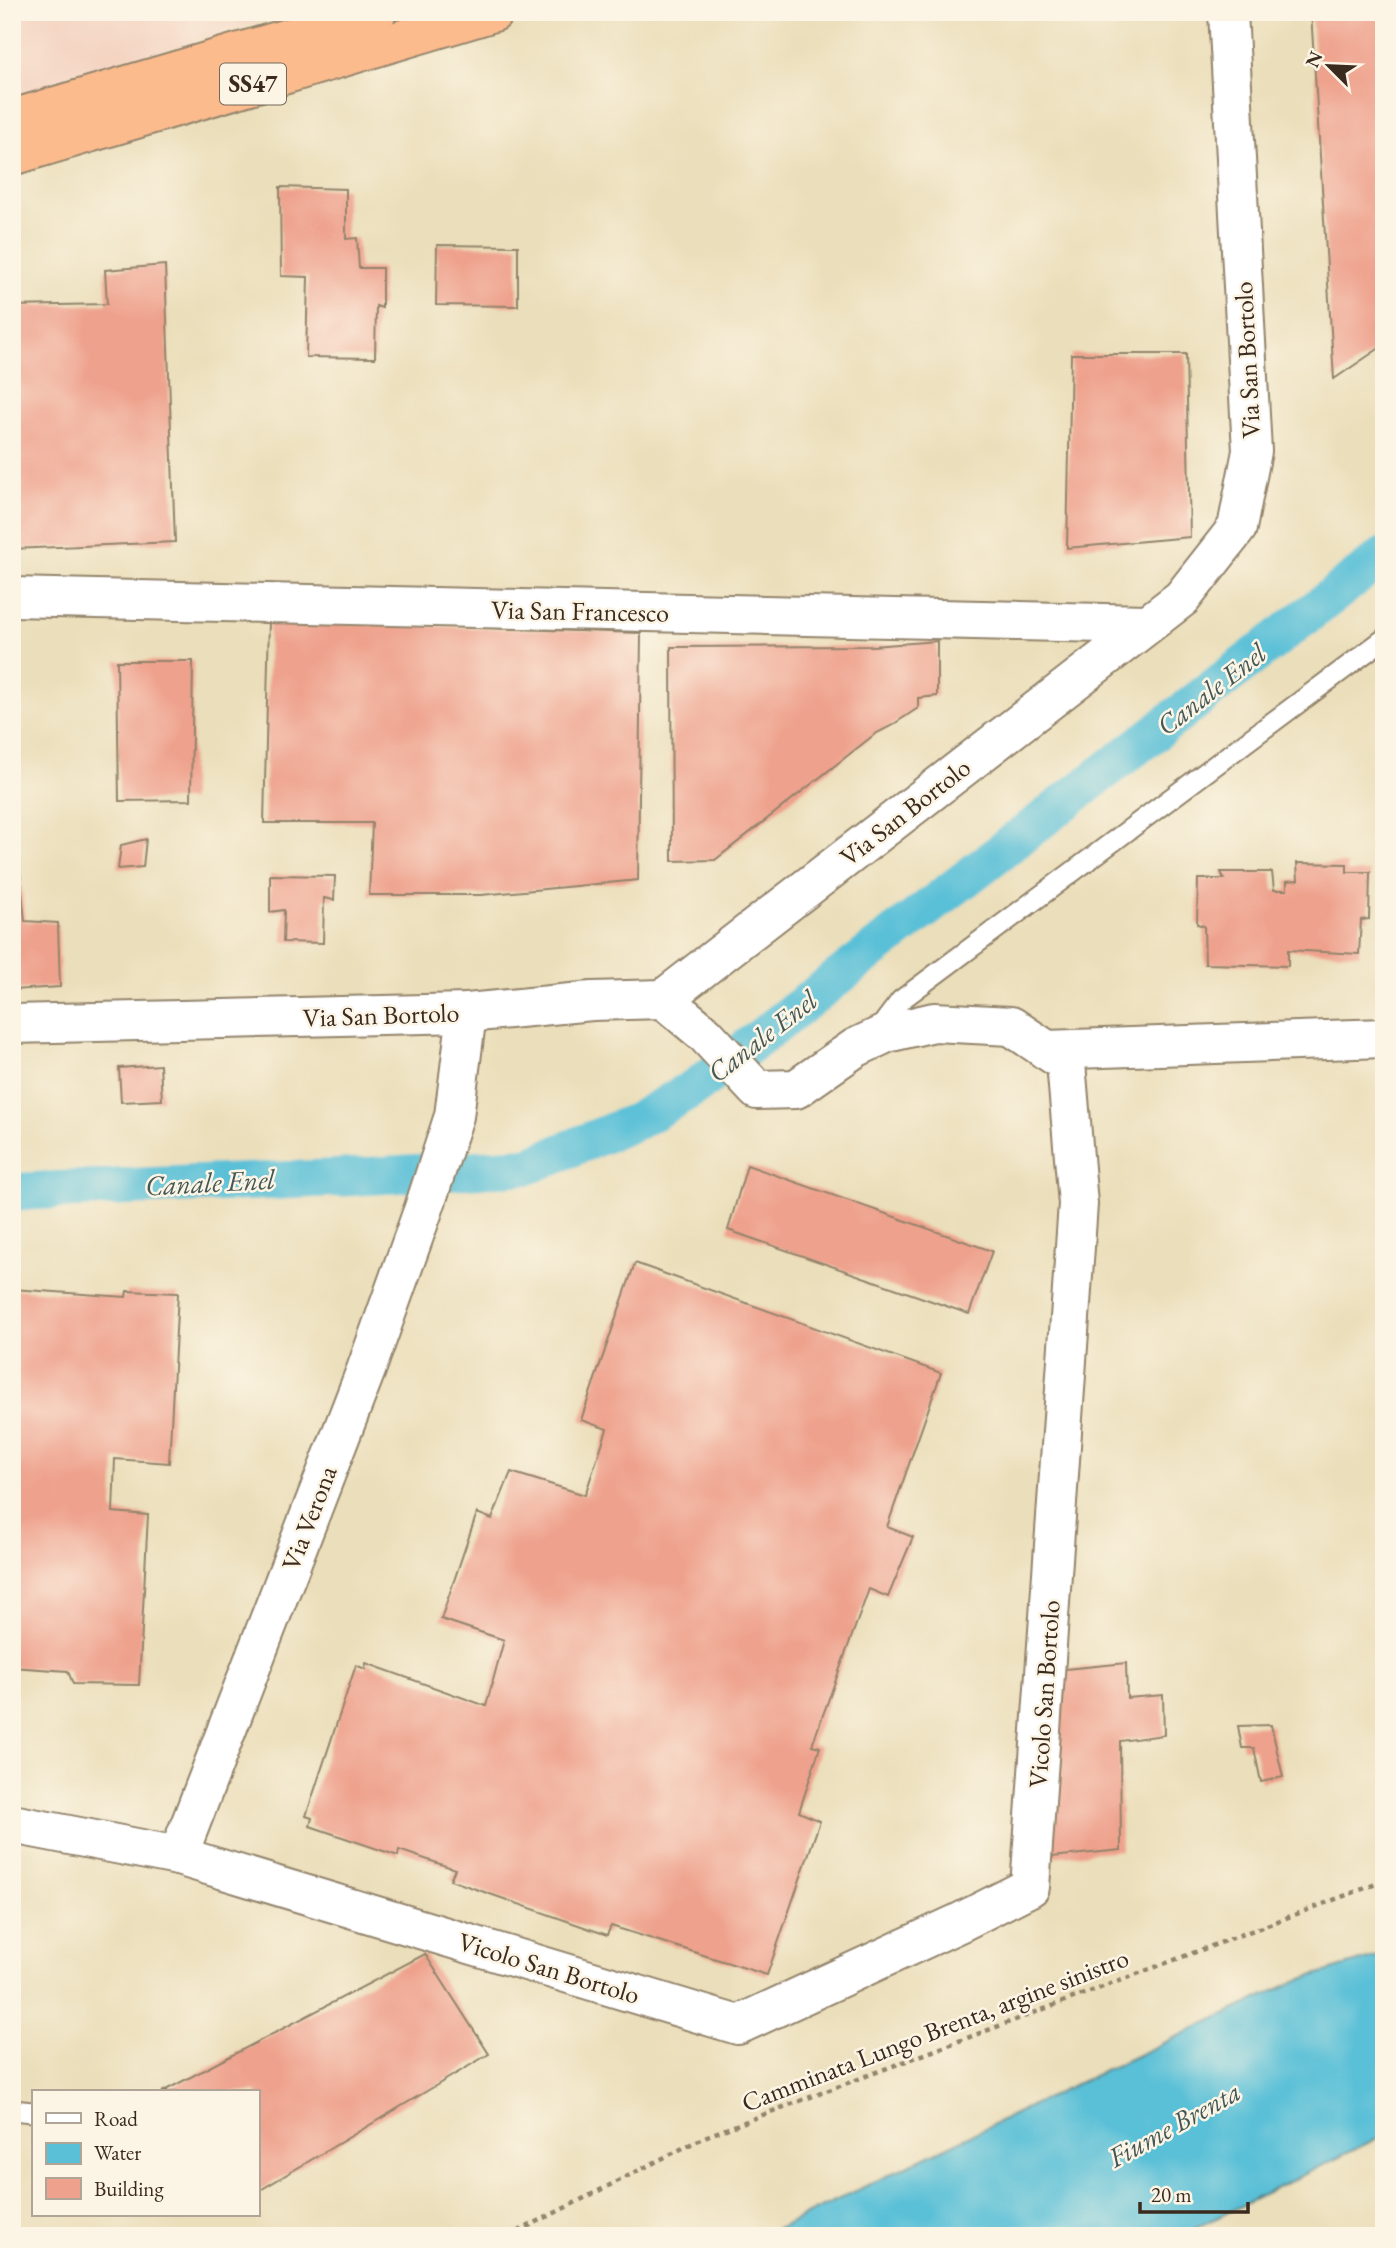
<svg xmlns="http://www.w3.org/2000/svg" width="1396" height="2248" viewBox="0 0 1396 2248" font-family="'EB Garamond',serif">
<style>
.built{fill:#f4d3c1}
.water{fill:#5ac0d7;stroke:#4a757a;stroke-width:2}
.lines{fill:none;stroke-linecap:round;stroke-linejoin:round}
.canal{stroke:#5ac0d7;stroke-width:38}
.building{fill:#eea18c}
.service-casing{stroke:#93846c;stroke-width:23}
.minor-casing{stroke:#93846c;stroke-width:42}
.tertiary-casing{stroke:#93846c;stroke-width:42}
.trunk-casing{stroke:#93846c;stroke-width:42}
.path{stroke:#93846c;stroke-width:4.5;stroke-dasharray:5 5;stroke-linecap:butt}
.service{stroke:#fff;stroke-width:19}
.minor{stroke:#fff;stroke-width:38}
.tertiary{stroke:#fff;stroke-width:38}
.trunk{stroke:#fbbb8d;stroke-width:38}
.labels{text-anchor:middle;stroke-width:5;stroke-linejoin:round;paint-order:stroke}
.shield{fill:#fcf5e5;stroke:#75675a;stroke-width:2}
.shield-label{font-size:24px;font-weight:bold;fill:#3b2a1e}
.street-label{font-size:26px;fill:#3b2a1e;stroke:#fcf5e5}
.water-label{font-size:28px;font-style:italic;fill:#445756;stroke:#fcf5e5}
</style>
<rect width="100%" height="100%" fill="#fcf5e5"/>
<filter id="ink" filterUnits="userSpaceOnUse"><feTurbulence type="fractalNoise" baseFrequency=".0143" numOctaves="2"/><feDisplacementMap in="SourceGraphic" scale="14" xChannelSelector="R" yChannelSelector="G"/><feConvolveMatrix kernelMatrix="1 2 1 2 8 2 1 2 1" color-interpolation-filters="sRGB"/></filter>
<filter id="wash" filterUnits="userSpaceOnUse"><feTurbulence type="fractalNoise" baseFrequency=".00686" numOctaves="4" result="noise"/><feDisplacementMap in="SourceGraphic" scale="28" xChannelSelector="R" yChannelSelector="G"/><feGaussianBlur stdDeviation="1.57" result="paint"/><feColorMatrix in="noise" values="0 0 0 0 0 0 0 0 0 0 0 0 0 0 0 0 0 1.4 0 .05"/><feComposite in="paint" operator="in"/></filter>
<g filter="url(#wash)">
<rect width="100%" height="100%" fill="#ebdeba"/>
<path class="built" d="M12,12H292L12,97Z"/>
<path class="water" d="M1384,1954V2135L1180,2236H763L1076,2084L1296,1981Z"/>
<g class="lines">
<path class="canal" d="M12,1192L337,1178L528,1166L637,1121L697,1086L1384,556"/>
</g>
<g id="blocks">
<g class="building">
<path d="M1311,12H1384V345L1334,379Z"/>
<path d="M280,187L346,189V239L357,238L359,268H382V308L376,306L375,358L306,357L308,277L281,276Z"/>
<path d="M437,245L518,246V306L436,305Z"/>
<path d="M165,265L175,542L12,549V306L107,304L105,270Z"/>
<path d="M1071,354H1186L1190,537L1067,548Z"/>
<path d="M269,621L641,633L638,880L481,895H369L372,823H264Z"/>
<path d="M937,641V696L918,698V708L891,726L875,734L715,860L672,861L671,647L872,646Z"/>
<path d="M117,661H193L191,800L119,801Z"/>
<path d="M146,839L143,867L118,869L121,845Z"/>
<path d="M12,841H17L25,921L58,923L60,987L12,990Z"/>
<path d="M1297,863L1347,864V872H1370L1369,919L1361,920L1359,954L1288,950V966L1205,964L1204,926L1197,924L1198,879H1224L1221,872H1272L1274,890H1287V881L1298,880Z"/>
<path d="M270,875L335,876L334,900L324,898L323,943L283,942L284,910L270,912Z"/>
<path d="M160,1065L162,1100L121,1102L119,1068Z"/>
<path d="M747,1165L992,1251L969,1314L728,1230Z"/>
<path d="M635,1263L941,1373L887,1527L913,1537L888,1597L869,1589L812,1745L820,1747L799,1812L820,1821L767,1975L611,1926L607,1935L450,1880L455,1869L399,1850L398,1856L310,1826L312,1818L306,1816L356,1665L365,1669L366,1663L486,1706L504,1640L441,1619L477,1513L492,1519L511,1472L585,1495L607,1429L581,1420Z"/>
<path d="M12,1289L126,1297L127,1291L178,1293L169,1463L115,1459L113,1512L148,1515L139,1685L73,1684L68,1671L12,1667Z"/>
<path d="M1126,1663L1127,1698L1163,1695L1164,1735L1120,1741L1121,1850L1052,1857L1055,1670Z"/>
<path d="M1271,1725L1283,1777L1261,1782L1254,1748H1242L1238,1726Z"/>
<path d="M425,1954L489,2054L257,2192V2092H162Z"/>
</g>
</g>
</g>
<g filter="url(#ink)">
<use href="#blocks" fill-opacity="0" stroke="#93846c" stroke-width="2"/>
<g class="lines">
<defs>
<g id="service">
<path d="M887,1033L885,1021L901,1000L1384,639"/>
<path d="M12,2110L33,2112"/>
</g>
<g id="minor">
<path d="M12,597L1147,624"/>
<path d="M1046,1050L1384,1038"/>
<path d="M12,1824L178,1856L366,1370L424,1208L454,1116L467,1013"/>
<path d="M178,1856L738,2025L961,1922L1030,1887L1078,1204L1066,1063L1011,1026L934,1022L887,1033L855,1048L796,1089L757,1090L705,1034L663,999"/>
</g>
<path id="tertiary" d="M12,1024L467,1013L592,1001L663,999L1182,598L1237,528L1252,451L1228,12"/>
<g id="trunk">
<path d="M12,119L377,12"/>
<path d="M12,156L494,12"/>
</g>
</defs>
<use href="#service" class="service-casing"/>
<use href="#minor" class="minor-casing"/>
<use href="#tertiary" class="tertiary-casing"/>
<use href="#trunk" class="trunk-casing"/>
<path class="path" d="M509,2236L707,2136L1384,1881"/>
<use href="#service" class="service"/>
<use href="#minor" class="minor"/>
<use href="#tertiary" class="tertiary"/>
<use href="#trunk" class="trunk"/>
</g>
</g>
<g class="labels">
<rect class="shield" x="220" y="63.5" width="66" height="41" rx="5"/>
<g class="shield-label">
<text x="253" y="92">SS47</text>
</g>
<g class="street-label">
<text transform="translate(1247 360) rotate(-93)" y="9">Via San Bortolo</text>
<text transform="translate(580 611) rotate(1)" y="9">Via San Francesco</text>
<text transform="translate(905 812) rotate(-38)" y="9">Via San Bortolo</text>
<text transform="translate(381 1015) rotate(-2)" y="9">Via San Bortolo</text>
<text transform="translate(309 1518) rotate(-69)" y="9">Via Verona</text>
<text transform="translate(1044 1694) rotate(-86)" y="9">Vicolo San Bortolo</text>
<text transform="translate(549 1968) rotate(17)" y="9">Vicolo San Bortolo</text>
<text transform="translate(935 2030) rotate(-21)" y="9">Camminata Lungo Brenta, argine sinistro</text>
</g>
<g class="water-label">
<text transform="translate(1211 689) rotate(-38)" y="10">Canale Enel</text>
<text transform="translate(762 1036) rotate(-38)" y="10">Canale Enel</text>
<text transform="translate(210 1182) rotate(-3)" y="10">Canale Enel</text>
<text transform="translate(1174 2124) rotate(-29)" y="10">Fiume Brenta</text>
</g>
</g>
<rect width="1396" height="2248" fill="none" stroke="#fcf5e5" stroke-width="42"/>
<rect x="32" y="2090" width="228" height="126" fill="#fcf5e5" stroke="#afa495" stroke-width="2"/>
<rect x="46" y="2113" width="35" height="10" fill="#ffffff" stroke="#afa495" stroke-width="2"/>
<text x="94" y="2126" font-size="21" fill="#3b2a1e">Road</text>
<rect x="46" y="2143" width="35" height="21" fill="#5ac0d7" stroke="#afa495" stroke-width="2"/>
<text x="94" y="2160" font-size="21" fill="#3b2a1e">Water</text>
<rect x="46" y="2178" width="35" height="21" fill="#eea18c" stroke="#afa495" stroke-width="2"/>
<text x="94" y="2196" font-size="21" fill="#3b2a1e">Building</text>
<g transform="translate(1329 66) rotate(294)" stroke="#fcf5e5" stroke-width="5" paint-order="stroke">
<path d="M0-5L12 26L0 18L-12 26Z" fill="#3b2a1e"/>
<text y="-10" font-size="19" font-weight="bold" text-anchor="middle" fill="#3b2a1e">N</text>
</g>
<path d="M1140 2202v10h108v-10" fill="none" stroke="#3b2a1e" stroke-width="3.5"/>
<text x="1151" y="2202" font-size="21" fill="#3b2a1e" stroke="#fcf5e5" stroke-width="5" paint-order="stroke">20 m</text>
</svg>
